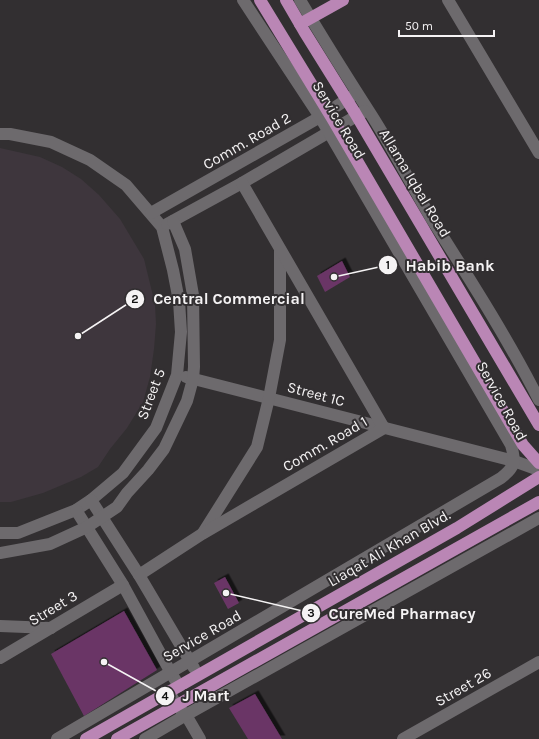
<svg xmlns="http://www.w3.org/2000/svg" width="539" height="739" viewBox="0 0 539 739" font-family="Karla,sans-serif">
<style>
.built{fill:#3e363d}
.building{fill:#6a3666;filter:url(#shadow)}
.lines{fill:none;stroke-linecap:round;stroke-linejoin:round}
.minor{stroke:#6d6a6d;stroke-width:12}
.major{stroke:#ba86b5;stroke-width:12}
.labels{text-anchor:middle;stroke-width:4;stroke-linejoin:round;paint-order:stroke}
.street-label{font-size:15px;fill:#f5f3f4;stroke:#322f31}
.leader{fill:none;stroke:#f5f3f4;stroke-width:1.5}
.callout-dot{fill:#f5f3f4;stroke:#322f31;stroke-width:1.5}
.mark-label{font-size:12px;text-anchor:middle;font-weight:bold;fill:#111}
.callout-label{font-size:16px;text-anchor:middle;font-weight:bold;fill:#f5f3f4;stroke:#322f31;stroke-width:4;stroke-linejoin:round;paint-order:stroke}
</style>
<defs>
<filter id="shadow"><feDropShadow dx="3.5" dy="-3.5" stdDeviation="0" flood-color="#0009"/></filter>
</defs>
<rect width="100%" height="100%" fill="#322f31"/>
<path class="built" d="M0,148L40,157L62,167L81,179L99,195L120,219L144,259L155,304L156,324L154,349L150,377L143,402L127,428L110,449L98,467L81,477L43,493L11,502H0Z"/>
<g class="building">
<path d="M342,261L350,277L325,292L317,276Z"/>
<path d="M225,577L239,603L228,609L214,583Z"/>
<path d="M124,611L157,670L84,716L51,654Z"/>
<path d="M255,694L282,739H248L229,708Z"/>
</g>
<g class="lines">
<g class="minor">
<path d="M300,0C323,39 347,77 372,116C393,149 411,184 431,218C469,278 507,337 539,400"/>
<path d="M448,0L539,153"/>
<path d="M0,134H10L51,142L90,160L126,185L162,227L173,270L179,301L181,332L177,375L156,428L123,473L91,500L76,510L18,533H0"/>
<path d="M151,213L320,117L355,94"/>
<path d="M167,224L242,183L365,111"/>
<path d="M186,377L514,461L539,470"/>
<path d="M91,500L139,575"/>
<path d="M76,510L123,585L171,673L179,686"/>
<path d="M203,533L257,447L269,398L280,340V251"/>
<path d="M0,553L50,544L87,527L117,507L127,493L148,470L164,449L187,401L193,379L194,367L193,295L185,249L173,221"/>
<path d="M0,626L51,628"/>
<path d="M0,658L123,585"/>
<path d="M194,668L139,575L202,534L384,428L242,183"/>
<path d="M169,691L176,705L186,715L200,739"/>
<path d="M57,739L501,478C515,467 516,462 511,445L320,117L243,0"/>
<path d="M145,739L186,715L539,518"/>
<path d="M403,739L539,662"/>
</g>
<g class="major">
<path d="M260,0L332,118L523,445L539,463"/>
<path d="M286,0L304,31L355,113L539,425"/>
<path d="M300,24L343,0"/>
<path d="M86,739L457,528L539,477"/>
<path d="M117,739L539,502"/>
</g>
</g>
<g class="labels">
<g class="street-label">
<text transform="translate(339 120) rotate(59)" y="5">Service Road</text>
<text transform="translate(247 141) rotate(-30)" y="5">Comm. Road 2</text>
<text transform="translate(415 183) rotate(59)" y="5">Allama Iqbal Road</text>
<text transform="translate(151 394) rotate(-69)" y="5">Street 5</text>
<text transform="translate(316 394) rotate(15)" y="5">Street 1C</text>
<text transform="translate(502 401) rotate(61)" y="5">Service Road</text>
<text transform="translate(325 444) rotate(-30)" y="5">Comm. Road 1</text>
<text transform="translate(389 548) rotate(-30)" y="5">Liaqat Ali Khan Blvd.</text>
<text transform="translate(53 608) rotate(-31)" y="5">Street 3</text>
<text transform="translate(202 636) rotate(-30)" y="5">Service Road</text>
<text transform="translate(463 687) rotate(-30)" y="5">Street 26</text>
</g>
</g>
<path class="leader" d="M334 277L388 265M78 336L135 299M226 593L311 613M104 662L165 696"/>
<g class="callout-dot">
<circle cx="334" cy="277" r="4"/>
<circle cx="78" cy="336" r="4"/>
<circle cx="226" cy="593" r="4"/>
<circle cx="104" cy="662" r="4"/>
<circle cx="388" cy="265" r="10"/>
<circle cx="135" cy="299" r="10"/>
<circle cx="311" cy="613" r="10"/>
<circle cx="165" cy="696" r="10"/>
</g>
<g class="mark-label">
<text x="388" y="269">1</text>
<text x="135" y="303">2</text>
<text x="311" y="617">3</text>
<text x="165" y="700">4</text>
</g>
<g class="callout-label">
<text x="450" y="271">Habib Bank</text>
<text x="229" y="304">Central Commercial</text>
<text x="402" y="619">CureMed Pharmacy</text>
<text x="206" y="701">J Mart</text>
</g>
<path d="M399 30v6h95v-6" fill="none" stroke="#f5f3f4" stroke-width="2"/>
<text x="405" y="30" font-size="12" fill="#f5f3f4" stroke="#322f31" stroke-width="3" paint-order="stroke">50 m</text>
</svg>
